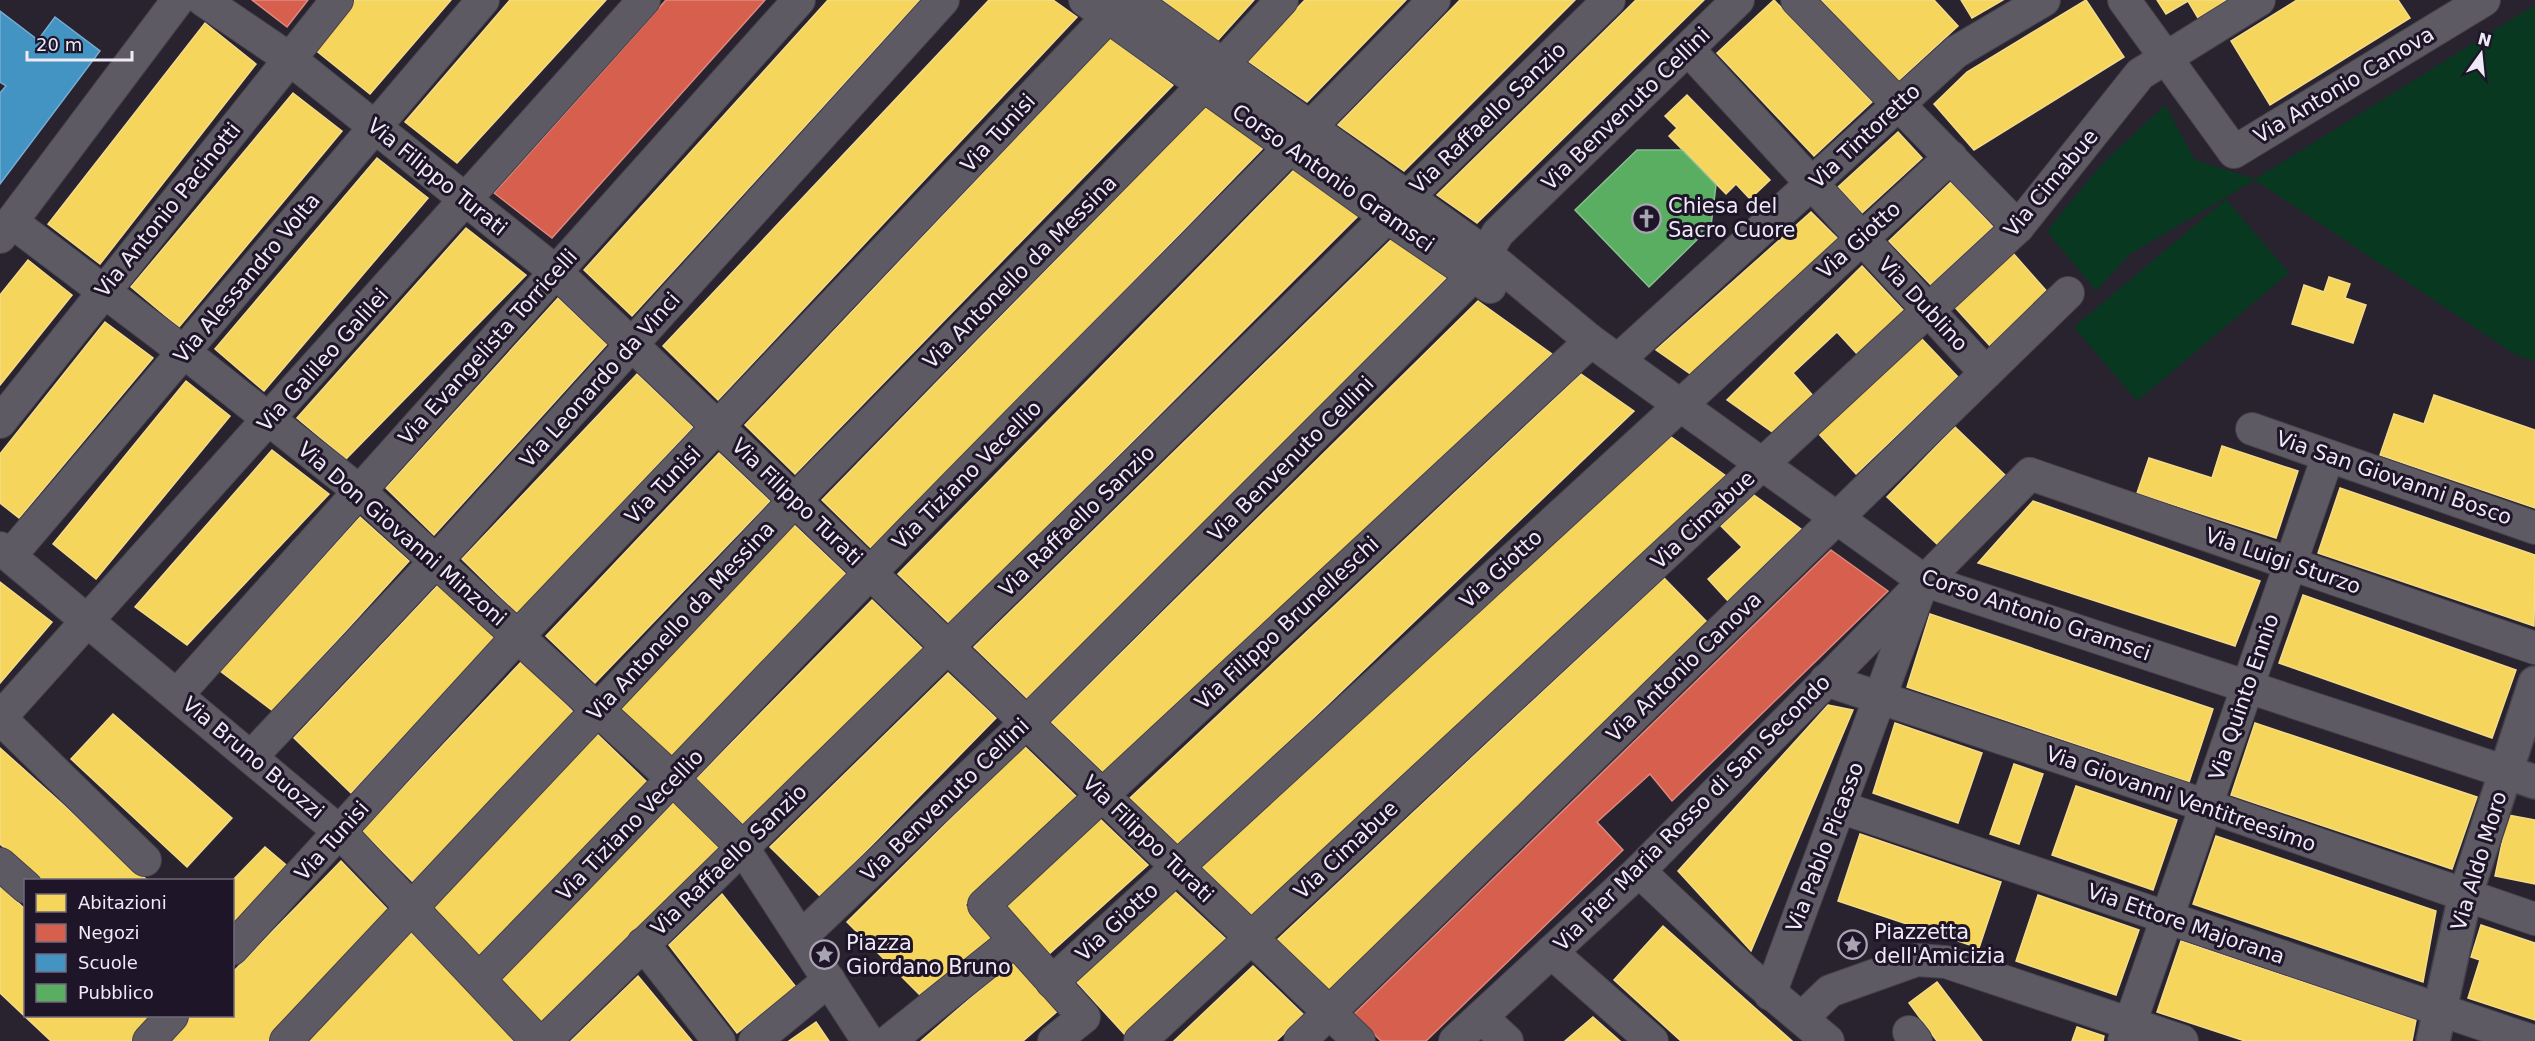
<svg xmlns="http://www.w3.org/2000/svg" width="2535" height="1041" viewBox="0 0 2535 1041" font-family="'DejaVu Sans',sans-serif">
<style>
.green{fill:#083820}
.homes{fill:#f6d55c;stroke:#f4db8a;stroke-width:1.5}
.shops{fill:#d6604d;stroke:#de8980;stroke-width:1.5}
.schools{fill:#4393c3;stroke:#77add3;stroke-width:1.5}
.public{fill:#5aae61;stroke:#87c08e;stroke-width:1.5}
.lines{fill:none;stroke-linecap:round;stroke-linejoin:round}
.street-casing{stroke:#45414b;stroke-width:34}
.secondary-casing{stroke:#45414b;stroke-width:36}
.street{stroke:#5e5a64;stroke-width:32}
.secondary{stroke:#5e5a64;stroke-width:33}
.labels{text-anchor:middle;stroke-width:6;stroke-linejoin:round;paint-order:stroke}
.street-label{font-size:21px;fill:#efeaf7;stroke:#1e1528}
.poi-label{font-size:21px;fill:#efeaf7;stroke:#1e1528;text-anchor:start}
</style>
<rect width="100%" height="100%" fill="#28232e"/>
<g class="green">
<path d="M2535,5V361L2516,355L2255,180L2130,254L2096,291L2047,231L2101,165L2165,105L2195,160L2255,179Z"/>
<path d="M2226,199L2289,273L2137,401L2074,327Z"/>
</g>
<g class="homes">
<path d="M355,0H451L370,94L314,49Z"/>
<path d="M510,0H606L457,163L405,122Z"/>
<path d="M828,0H920L632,316L584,270Z"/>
<path d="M989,0H1053L1077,17L718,400L663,346Z"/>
<path d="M1162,0H1254L1218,40Z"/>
<path d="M1305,0H1406L1307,102L1246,60Z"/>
<path d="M1460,0H1575L1404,171L1338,125Z"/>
<path d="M1636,0H1704L1477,223L1437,195Z"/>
<path d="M1774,0L1872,102L1814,156L1717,53Z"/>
<path d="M1821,0H1934L1958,26L1897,82Z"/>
<path d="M1961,0H2003L1972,18Z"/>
<path d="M2086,0L2124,57L1974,150L1934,104L1967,72Z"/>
<path d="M2157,0H2227L2198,18L2188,1L2166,14Z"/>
<path d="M2297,0H2398L2410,18L2270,105L2231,41Z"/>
<path d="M205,23L256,64L100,264L48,224Z"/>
<path d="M1110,38L1173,85L795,474L745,425Z"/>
<path d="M293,93L342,131L179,327L131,287Z"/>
<path d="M1687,95L1770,180L1750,199L1736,184L1726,194L1669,136L1677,128L1665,116Z"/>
<path d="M1208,104L1263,148L873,550L822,500Z"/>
<path d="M1898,132L1922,158L1862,213L1838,187Z"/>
<path d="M377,158L428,198L264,391L215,349Z"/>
<path d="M1294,170L1358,216L950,624L898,574Z"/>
<path d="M1951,182L1993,227L1931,285L1889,241Z"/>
<path d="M1811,212L1840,241L1692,375L1656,350Z"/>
<path d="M466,228L526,275L346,459L297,418Z"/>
<path d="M1392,239L1446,278L1031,702L974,647Z"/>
<path d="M2012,252L2050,295L1991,347L1952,304Z"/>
<path d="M28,260L72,295L0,385V295Z"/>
<path d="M1862,266L1904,311L1858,355L1837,332L1793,373L1815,398L1778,436L1727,400Z"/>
<path d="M2329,277L2350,284L2345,298L2366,305L2353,343L2292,324L2304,285L2324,292Z"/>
<path d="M558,298L607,344L434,535L386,488Z"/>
<path d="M1478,301L1552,354L1105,774L1051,722Z"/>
<path d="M105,322L153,358L19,518L0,503V454Z"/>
<path d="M1920,337L1958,377L1856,474L1818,433Z"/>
<path d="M637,374L693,427L518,614L462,559Z"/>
<path d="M1581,374L1634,411L1180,846L1130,798Z"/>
<path d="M186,381L230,416L96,579L53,544Z"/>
<path d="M2434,395L2535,430V508L2380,455L2394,414L2424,424Z"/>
<path d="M1955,427L2005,475L1938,545L1887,497Z"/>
<path d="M1667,434L1729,478L1254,918L1201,866Z"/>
<path d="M2222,446L2298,471L2276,538L2137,493L2149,458L2212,478Z"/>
<path d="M272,450L329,494L187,645L135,607Z"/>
<path d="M719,453L770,501L595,683L546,636Z"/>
<path d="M2340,488L2535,555L2534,626L2318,553Z"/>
<path d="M1754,495L1801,529L1728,601L1708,579L1742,547L1721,526Z"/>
<path d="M2033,501L2260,581L2235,646L1978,563Z"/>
<path d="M360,517L409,561L273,711L220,671Z"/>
<path d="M792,523L848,576L670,761L613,705Z"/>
<path d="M1664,578L1707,622L1330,991L1277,940Z"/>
<path d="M0,582L52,622L0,683Z"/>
<path d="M439,584L496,638L351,793L294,738Z"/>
<path d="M2303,595L2516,670L2492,738L2279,663Z"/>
<path d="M872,600L924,650L746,827L696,779Z"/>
<path d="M1930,614L2213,709L2189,782L1907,687Z"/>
<path d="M523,660L575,714L413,882L362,831Z"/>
<path d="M948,673L996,718L821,897L770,847Z"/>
<path d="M1828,705L1853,710L1751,951L1678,871Z"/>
<path d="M113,714L232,818L187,867L71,759Z"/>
<path d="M1895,723L1982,753L1958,823L1873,793Z"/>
<path d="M2255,723L2477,797L2452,869L2231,795Z"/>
<path d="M597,734L648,783L478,959L429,908Z"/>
<path d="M1024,746L1079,799L965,905L996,935L920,995L847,922Z"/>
<path d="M0,748L147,880H41L0,844Z"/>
<path d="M2014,764L2043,774L2019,844L1990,834Z"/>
<path d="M2076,786L2177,820L2153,890L2052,855Z"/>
<path d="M674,802L723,850L544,1028L499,980Z"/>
<path d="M2508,815L2535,820V884L2495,876Z"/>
<path d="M1100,819L1148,865L1048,955L1003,903Z"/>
<path d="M1860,834L2001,882L1979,948L1838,901Z"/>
<path d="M2216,836L2436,911L2423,982L2193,904Z"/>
<path d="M265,847L291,869L232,931V881Z"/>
<path d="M341,861L389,911L268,1041H166L191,1016H232V973Z"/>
<path d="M0,886L26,910V1016H155L131,1041H51L0,993Z"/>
<path d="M1172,889L1228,941L1126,1036L1076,981Z"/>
<path d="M722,894L796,987L737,1033L669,945Z"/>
<path d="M2038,895L2139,930L2116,995L2016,961Z"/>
<path d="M2481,925L2535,943V1020L2468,998L2480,960L2471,957Z"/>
<path d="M1663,926L1792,1041H1681L1614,980Z"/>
<path d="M411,932L516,1041H304Z"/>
<path d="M2181,941L2416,1020L2412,1041H2245L2157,1012Z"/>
<path d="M1016,959L1060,1009L1023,1041H921Z"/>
<path d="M1253,966L1304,1015L1276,1041H1174Z"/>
<path d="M638,976L692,1041H571Z"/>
<path d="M1937,982L1982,1041H1937L1909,1003Z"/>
<path d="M1593,1017L1620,1041H1565Z"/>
<path d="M816,1022L829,1041H789Z"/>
<path d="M2077,1027L2104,1036L2103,1041H2072Z"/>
</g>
<g class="shops">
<path d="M252,0H308L287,27Z"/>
<path d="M666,0H765L552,238L494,193Z"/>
<path d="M1831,550L1888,591L1672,801L1650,774L1597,822L1623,850L1426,1041H1381L1354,1014Z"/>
</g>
<path class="schools" d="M0,11L38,40L55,17L100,51L0,184V93L6,86L0,82Z"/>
<path class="public" d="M1637,150H1682L1716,185L1711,226L1649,287L1575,210Z"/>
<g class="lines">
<defs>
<g id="street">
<path d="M203,0L290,59L556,272L1359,1041"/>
<path d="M1085,0L1387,217L1490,287"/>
<path d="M1133,0L1485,253L1591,341L1923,580L2506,772"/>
<path d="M1797,0L2018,227"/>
<path d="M2124,0L2234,152L2484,0"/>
<path d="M1688,49L1986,373"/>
<path d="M12,222L184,352L358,490L674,780L743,848L868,1041"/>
<path d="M0,237L178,0"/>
<path d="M1618,360L1956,52L2044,0"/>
<path d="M0,422L337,0"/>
<path d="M2252,429L2535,528"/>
<path d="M0,548L340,832L537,1041"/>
<path d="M10,556L483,0"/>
<path d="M1826,680L2207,806L2535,919"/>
<path d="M178,694L799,0"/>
<path d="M252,756L437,560L943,0"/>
<path d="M1840,807L2532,1041"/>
<path d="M145,860L0,718L644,0"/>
<path d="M0,864L26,887"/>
<path d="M1639,871L1746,972L1828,1041"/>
<path d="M801,937L1027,722L1472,277L1498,233L1738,0"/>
<path d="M1015,940L984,905L1591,341"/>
<path d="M643,944L719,1041"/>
<path d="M232,949L518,636L1124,0"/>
<path d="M1551,952L1652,1041"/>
<path d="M479,979C611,845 739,708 870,573C1056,380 1248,194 1434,0"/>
<path d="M1052,982L1951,157"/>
<path d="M1770,994L1920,589"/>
<path d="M1481,1017L1507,1041"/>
<path d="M1802,1018L1830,991L1917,960L1946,962L2182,1041"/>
<path d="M1909,1032L1916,1041"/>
<path d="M149,1041L172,1016"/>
<path d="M286,1041L795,500L1203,86L1282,0"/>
<path d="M545,1041L1609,0"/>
<path d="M755,1041L829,980"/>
<path d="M889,1041L1015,940L1084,1017L1054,1041"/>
<path d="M1140,1041L2018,227L2140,74L2259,0"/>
<path d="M1300,1041L2068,293"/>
<path d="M1455,1041L1639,871L2030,474L2535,648"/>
<path d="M2124,1041L2328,456"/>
</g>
<g id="secondary">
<path d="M2506,772L2535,782"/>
<path d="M2433,1041L2465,896L2535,683"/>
</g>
</defs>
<use href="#street" class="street-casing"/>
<use href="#secondary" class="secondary-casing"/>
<use href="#street" class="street"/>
<use href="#secondary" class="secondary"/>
</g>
<defs>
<symbol id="church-ring" viewBox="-11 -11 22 22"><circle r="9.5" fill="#1e1528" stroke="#a9a4b1" stroke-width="1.5"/><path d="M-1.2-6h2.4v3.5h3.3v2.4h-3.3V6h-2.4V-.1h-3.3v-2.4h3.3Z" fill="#a9a4b1"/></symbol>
<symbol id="sight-ring" viewBox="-11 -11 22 22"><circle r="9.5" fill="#1e1528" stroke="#a9a4b1" stroke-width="1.5"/><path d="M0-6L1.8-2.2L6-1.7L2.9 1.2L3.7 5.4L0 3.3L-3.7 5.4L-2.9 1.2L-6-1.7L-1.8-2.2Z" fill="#a9a4b1"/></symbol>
</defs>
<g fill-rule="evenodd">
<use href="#church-ring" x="1630" y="202" width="33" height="33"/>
<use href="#sight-ring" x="1836" y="928" width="33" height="33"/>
<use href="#sight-ring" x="808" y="938" width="33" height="33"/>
</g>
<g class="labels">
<g class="street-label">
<text transform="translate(2344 85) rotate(-31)" y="7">Via Antonio Canova</text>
<text transform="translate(1626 109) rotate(-44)" y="7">Via Benvenuto Cellini</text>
<text transform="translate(1488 118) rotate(-44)" y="7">Via Raffaello Sanzio</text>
<text transform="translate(998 133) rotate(-47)" y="7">Via Tunisi</text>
<text transform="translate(1865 136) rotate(-43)" y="7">Via Tintoretto</text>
<text transform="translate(437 177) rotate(39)" y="7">Via Filippo Turati</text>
<text transform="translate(1333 178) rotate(35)" y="7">Corso Antonio Gramsci</text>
<text transform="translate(2051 183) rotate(-50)" y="7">Via Cimabue</text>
<text transform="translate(168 210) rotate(-51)" y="7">Via Antonio Pacinotti</text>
<text transform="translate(1859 240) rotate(-42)" y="7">Via Giotto</text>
<text transform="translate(1020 272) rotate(-45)" y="7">Via Antonello da Messina</text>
<text transform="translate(247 278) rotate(-50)" y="7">Via Alessandro Volta</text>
<text transform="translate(1923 304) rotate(47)" y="7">Via Dublino</text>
<text transform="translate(488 347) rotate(-48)" y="7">Via Evangelista Torricelli</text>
<text transform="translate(323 360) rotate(-48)" y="7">Via Galileo Galilei</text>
<text transform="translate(600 380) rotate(-48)" y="7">Via Leonardo da Vinci</text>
<text transform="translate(1291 459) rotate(-45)" y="7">Via Benvenuto Cellini</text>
<text transform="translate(967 475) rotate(-45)" y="7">Via Tiziano Vecellio</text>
<text transform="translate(2394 478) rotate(19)" y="7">Via San Giovanni Bosco</text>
<text transform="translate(663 485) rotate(-46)" y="7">Via Tunisi</text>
<text transform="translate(797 502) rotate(44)" y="7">Via Filippo Turati</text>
<text transform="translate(1703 520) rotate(-43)" y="7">Via Cimabue</text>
<text transform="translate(1077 521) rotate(-44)" y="7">Via Raffaello Sanzio</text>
<text transform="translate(402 534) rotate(41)" y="7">Via Don Giovanni Minzoni</text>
<text transform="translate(2283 561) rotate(19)" y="7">Via Luigi Sturzo</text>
<text transform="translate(1501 569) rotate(-43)" y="7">Via Giotto</text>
<text transform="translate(2036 615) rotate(19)" y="7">Corso Antonio Gramsci</text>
<text transform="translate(681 621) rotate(-47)" y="7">Via Antonello da Messina</text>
<text transform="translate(1287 623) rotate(-43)" y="7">Via Filippo Brunelleschi</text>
<text transform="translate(1684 667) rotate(-44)" y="7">Via Antonio Canova</text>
<text transform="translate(2244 697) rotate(-71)" y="7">Via Quinto Ennio</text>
<text transform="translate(253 758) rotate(40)" y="7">Via Bruno Buozzi</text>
<text transform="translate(2181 799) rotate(19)" y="7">Via Giovanni Ventitreesimo</text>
<text transform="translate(945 800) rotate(-44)" y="7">Via Benvenuto Cellini</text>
<text transform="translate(1692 813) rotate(-45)" y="7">Via Pier Maria Rosso di San Secondo</text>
<text transform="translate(630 825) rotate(-46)" y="7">Via Tiziano Vecellio</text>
<text transform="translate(1148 839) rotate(44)" y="7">Via Filippo Turati</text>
<text transform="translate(332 841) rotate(-48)" y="7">Via Tunisi</text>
<text transform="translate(1825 847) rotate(-69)" y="7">Via Pablo Picasso</text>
<text transform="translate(1346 850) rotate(-43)" y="7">Via Cimabue</text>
<text transform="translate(729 860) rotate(-44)" y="7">Via Raffaello Sanzio</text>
<text transform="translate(2479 861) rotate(-73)" y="7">Via Aldo Moro</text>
<text transform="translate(1117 922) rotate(-43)" y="7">Via Giotto</text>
<text transform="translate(2186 924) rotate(19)" y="7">Via Ettore Majorana</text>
</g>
<g class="poi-label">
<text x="1668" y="213">Chiesa del<tspan x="1668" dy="24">Sacro Cuore</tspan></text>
<text x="1874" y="939">Piazzetta<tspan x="1874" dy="24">dell'Amicizia</tspan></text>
<text x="846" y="950">Piazza<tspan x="846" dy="24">Giordano Bruno</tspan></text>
</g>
</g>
<rect x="24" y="879" width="210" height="138" fill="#1e1528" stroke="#726a7b" stroke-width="1.5"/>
<rect x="36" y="894" width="30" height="18" fill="#f6d55c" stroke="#726a7b" stroke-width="1.5"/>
<text x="78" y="909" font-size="18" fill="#efeaf7">Abitazioni</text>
<rect x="36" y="924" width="30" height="18" fill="#d6604d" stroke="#726a7b" stroke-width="1.5"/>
<text x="78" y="939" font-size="18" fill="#efeaf7">Negozi</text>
<rect x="36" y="954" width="30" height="18" fill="#4393c3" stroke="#726a7b" stroke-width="1.5"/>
<text x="78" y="969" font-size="18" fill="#efeaf7">Scuole</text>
<rect x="36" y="984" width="30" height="18" fill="#5aae61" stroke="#726a7b" stroke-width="1.5"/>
<text x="78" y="999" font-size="18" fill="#efeaf7">Pubblico</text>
<g transform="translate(2481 54) rotate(15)" stroke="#1e1528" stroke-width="4.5" paint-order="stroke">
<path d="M0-4.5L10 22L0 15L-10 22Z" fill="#efeaf7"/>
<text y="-9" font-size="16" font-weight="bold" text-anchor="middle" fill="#efeaf7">N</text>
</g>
<path d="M27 51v9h105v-9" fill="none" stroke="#efeaf7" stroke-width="3"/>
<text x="36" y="51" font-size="18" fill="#efeaf7" stroke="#1e1528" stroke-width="4.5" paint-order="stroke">20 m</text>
</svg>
